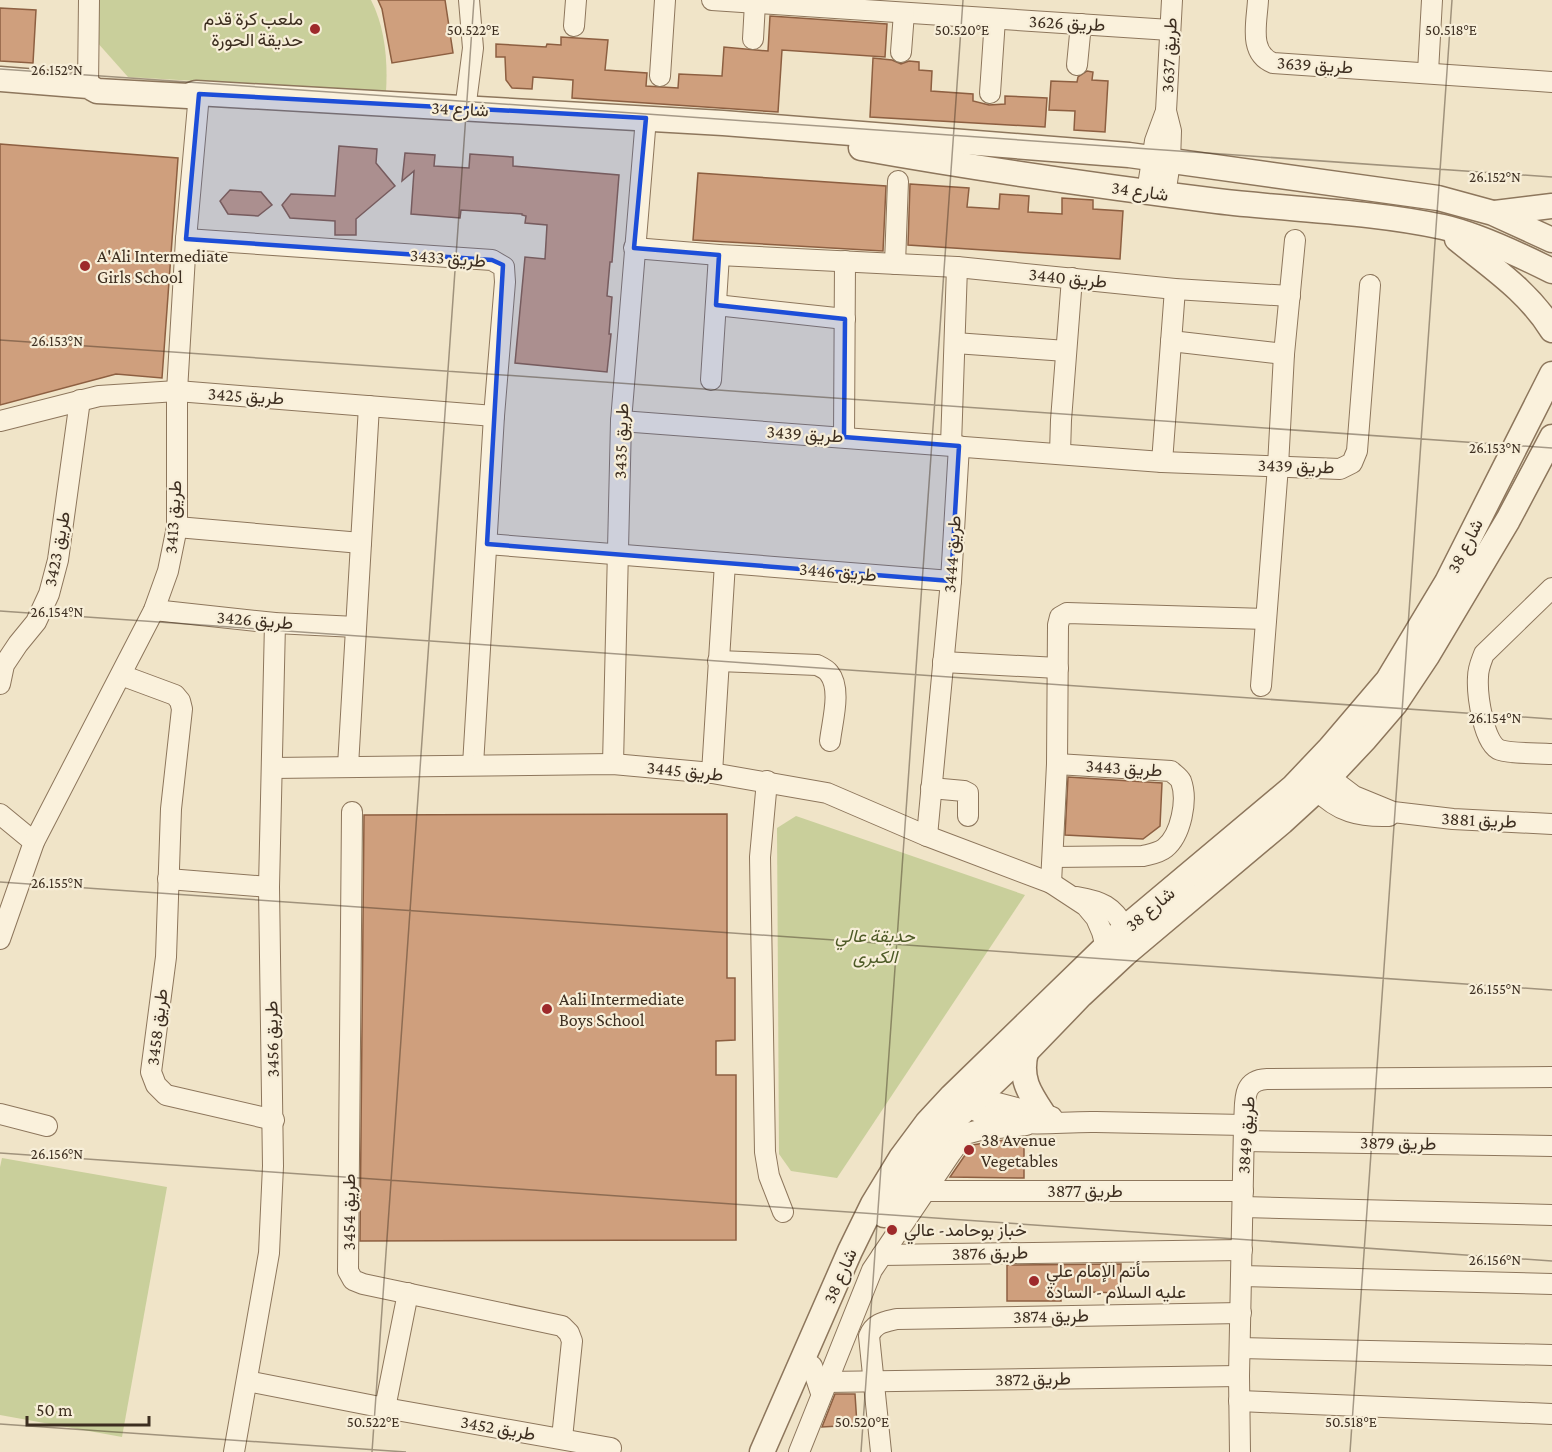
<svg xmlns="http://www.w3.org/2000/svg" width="1552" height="1452" viewBox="0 0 1552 1452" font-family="'Crimson Pro',Vazirmatn,serif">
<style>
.green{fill:#c9cf9b}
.building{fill:#cf9f7d;stroke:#8d5f41;stroke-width:1.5}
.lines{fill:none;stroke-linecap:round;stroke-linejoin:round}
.minor-casing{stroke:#8d765c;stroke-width:22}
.tertiary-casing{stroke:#8d765c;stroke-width:27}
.minor{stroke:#faf1dc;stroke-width:20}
.tertiary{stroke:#faf1dc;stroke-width:24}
.marked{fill:#1d4ed8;fill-opacity:0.2;stroke:#1d4ed8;stroke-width:4.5;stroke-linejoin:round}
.ticks{fill:none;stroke:#3d2e20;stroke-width:1.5;stroke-opacity:0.45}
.poi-dot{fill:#9e2a2b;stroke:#f7eed8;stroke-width:2}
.labels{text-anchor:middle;stroke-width:4.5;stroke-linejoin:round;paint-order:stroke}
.poi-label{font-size:18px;fill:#3d2e20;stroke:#f7eed8;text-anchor:start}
.street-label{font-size:18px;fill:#3d2e20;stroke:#f7eed8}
.park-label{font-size:18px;font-style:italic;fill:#4d5a26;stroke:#f7eed8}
.ticks-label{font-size:15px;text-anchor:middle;fill:#3d2e20;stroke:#f7eed8;stroke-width:4.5;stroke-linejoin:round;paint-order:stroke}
</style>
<rect width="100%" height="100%" fill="#f0e4c8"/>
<g class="green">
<path d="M99,0H371C385,27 388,61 386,92L128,77L96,41Z"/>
<path d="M796,816L1025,895L837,1178L791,1171L779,1154L777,828Z"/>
<path d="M2,1158L167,1187L122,1437L0,1415V1167Z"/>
</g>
<g class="building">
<path d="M378,0H445L453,53L392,63L382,9Z"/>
<path d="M0,8L36,10L33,63L0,61Z"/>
<path d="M770,16L887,24L885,57L782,50L778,112L572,98L573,80L533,77L532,89L512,88L506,80L505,57H496V44L546,47L547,44L561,45V37L608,40L605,70L647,73L646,86L678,88L679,74L722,76L724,47L768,51Z"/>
<path d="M873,58L892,60L901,64L909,61L919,62V70L932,71L931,91L973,94V101L989,105L1005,104V96L1047,98L1045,127L870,117Z"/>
<path d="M1087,71L1093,72L1092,80L1108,81L1105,132L1074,130L1075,111L1049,110L1051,81L1077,82L1078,77Z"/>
<path d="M0,144L178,158L162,378L116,374L0,405Z"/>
<path d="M339,146L377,149L376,163L395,186L356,219V235H335V221L290,218L282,205L291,194L335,196Z"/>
<path d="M405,153L435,155L434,166L469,168L470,154L513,157V166L619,175L612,262H610L607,296L612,297L609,334H611L607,372L515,363L525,257L545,259L547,225L525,223L526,216L522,215V214L461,210L460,218L411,214L414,171L402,181Z"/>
<path d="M698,173L886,186L883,251L693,240Z"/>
<path d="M910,184L969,188L967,207L999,209L1000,194L1029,196L1028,212L1062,214V198L1093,200V209L1123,211L1120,259L908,245Z"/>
<path d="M230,190L261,192L272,205L258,216L228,214L220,201Z"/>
<path d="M1068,777L1162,783L1160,826L1143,839L1065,835Z"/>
<path d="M727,814V978H735V1040L716,1041V1075H736V1240L360,1241L364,815Z"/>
<path d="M1024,1137V1178L950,1177L972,1145Z"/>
<path d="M1121,1264L1120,1293L1061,1291V1301H1007V1265Z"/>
<path d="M835,1394H855L857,1425L822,1427Z"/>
</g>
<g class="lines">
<defs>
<g id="minor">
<path d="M712,0L1170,30"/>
<path d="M1258,0C1257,22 1248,53 1273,63L1552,82"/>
<path d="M574,26L576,0"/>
<path d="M753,39L755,3"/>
<path d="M901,52L904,13"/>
<path d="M1077,65L1081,24"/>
<path d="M1428,72L1432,0"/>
<path d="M660,76L665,0"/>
<path d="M88,86L89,0"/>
<path d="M990,93L995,19"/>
<path d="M465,110L473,48L469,0"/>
<path d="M1147,192L1155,141L1166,111"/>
<path d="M1165,195L1170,162L1171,131L1166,111L1172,0"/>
<path d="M186,239L492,260L504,267L505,282L494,416L473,765"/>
<path d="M634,248L719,255L957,267L1175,289L1290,296"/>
<path d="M895,264L898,181"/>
<path d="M716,305L845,319"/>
<path d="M1171,341L1284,354"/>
<path d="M955,343L1066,351"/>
<path d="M711,380L719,255"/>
<path d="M0,421L99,396L177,391L494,416"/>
<path d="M621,421L1162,462L1340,469L1352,463L1357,451L1370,285"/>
<path d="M844,437L845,261"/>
<path d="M951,445L957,267"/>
<path d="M1060,453L1061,420L1072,278"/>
<path d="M1162,462L1175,289"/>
<path d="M177,527L361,543"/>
<path d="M487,544L951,581"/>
<path d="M1552,588L1484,654C1481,662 1478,668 1478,677C1477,693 1483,744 1500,750C1512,754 1539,753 1552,754"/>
<path d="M154,610L275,623L356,627"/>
<path d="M718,661L817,665C821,667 826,669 829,673C842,689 832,722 830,741"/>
<path d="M943,662L1058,668"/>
<path d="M121,675L175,695L180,701L182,709L171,809L166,957L151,1072L156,1085L166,1095L274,1120"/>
<path d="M0,684L4,665L18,644L36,622L49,594L58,560L80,400"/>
<path d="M1261,686L1278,466L1284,354L1295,240"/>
<path d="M613,764L621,421L646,118"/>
<path d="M348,766L369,406"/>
<path d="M272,768L613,764L712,773L827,793L927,836L1051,883L1086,906L1096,918L1102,932L1106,947"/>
<path d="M712,773L725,563"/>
<path d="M1317,776L1329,777L1354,796L1393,812L1453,819L1552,824"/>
<path d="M1319,777L1317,790C1338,812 1359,817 1389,816"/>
<path d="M767,781L760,857L765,1152L769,1176L783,1212"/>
<path d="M931,788L964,791L968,793V816"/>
<path d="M352,812L348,1271L353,1280L363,1284L562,1326L569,1333L572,1341L562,1438"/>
<path d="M0,814L34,842"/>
<path d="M927,836L951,581L959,446"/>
<path d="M1053,857L1143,856C1151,854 1159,853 1165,848C1181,835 1188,800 1181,781C1179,777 1174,774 1171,771L1057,764"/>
<path d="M168,879L269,887"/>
<path d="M1051,883L1057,764L1058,625L1060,617L1067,613L1266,619"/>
<path d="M1077,897C1101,901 1113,906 1125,928"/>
<path d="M0,939L34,842L154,610L168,571L177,527V391L186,239L199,94"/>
<path d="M978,1098L1052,1117"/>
<path d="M969,1107C1010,1132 1051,1121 1096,1122C1145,1123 1195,1124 1244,1125"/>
<path d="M0,1114L47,1126"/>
<path d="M1244,1141L1552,1146"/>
<path d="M927,1191H1243"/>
<path d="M1243,1207L1552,1215"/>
<path d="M882,1255L1242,1250"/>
<path d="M1241,1276L1552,1284"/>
<path d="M1240,1348L1552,1355"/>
<path d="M812,1366L821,1393"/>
<path d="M247,1381L385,1408L611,1448"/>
<path d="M826,1382L1239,1376"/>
<path d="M1239,1401L1552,1414"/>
<path d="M385,1408L408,1293"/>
<path d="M234,1452L269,1253L273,1166L269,887L275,623"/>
<path d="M799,1452L872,1270L951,1153L965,1134L980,1130L1026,1125"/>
<path d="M881,1452L869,1336C874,1323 884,1322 897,1319L1241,1313"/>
<path d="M1240,1452L1239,1376L1244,1125C1246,1104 1240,1080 1267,1079L1552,1077"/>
</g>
<g id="tertiary">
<path d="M0,79L88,86L97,91L188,96L196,93L723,123L1129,155L1438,198L1493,213L1552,240"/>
<path d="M861,148C979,169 1098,186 1217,201C1292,210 1368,211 1443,227C1478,235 1520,255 1552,271"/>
<path d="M1495,213L1552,206"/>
<path d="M1457,239C1491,267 1528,291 1552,330"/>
<path d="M1026,1052C1019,1079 1030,1094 1044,1115"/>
<path d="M884,1215L938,1135L1026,1052L1081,995L1125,954L1282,822L1317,790L1365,739L1395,704L1427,656L1508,520L1552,437"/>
<path d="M762,1452L850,1251L873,1204L901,1158L927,1123L952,1096L1125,928L1293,787L1330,748L1388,680L1447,582L1552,374"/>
</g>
</defs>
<use href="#minor" class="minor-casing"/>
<use href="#tertiary" class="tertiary-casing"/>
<use href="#minor" class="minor"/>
<use href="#tertiary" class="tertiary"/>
</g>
<path class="marked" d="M199,94L646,118L634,248L719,255L716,305L845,319L844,437L959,446L951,581L487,544L503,265L492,260L186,239Z"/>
<path class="ticks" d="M0,69L1552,177M0,340L1552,448M0,611L1552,719M0,882L1552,990M0,1153L1552,1261M0,1424L406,1452M372,1452L474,0M861,1452L963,0M1350,1452L1452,0"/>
<g class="poi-dot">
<circle cx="315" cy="29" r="6"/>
<circle cx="85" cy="266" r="6"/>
<circle cx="547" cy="1009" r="6"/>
<circle cx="969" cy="1150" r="6"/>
<circle cx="892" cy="1230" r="6"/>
<circle cx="1034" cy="1281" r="6"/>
</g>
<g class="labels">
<g class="poi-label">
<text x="303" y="25" text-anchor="end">ملعب كرة قدم<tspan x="303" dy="21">حديقة الحورة</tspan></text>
<text x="97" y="262">A'Ali Intermediate<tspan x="97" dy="21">Girls School</tspan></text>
<text x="559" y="1005">Aali Intermediate<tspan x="559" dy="21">Boys School</tspan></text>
<text x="981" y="1146">38 Avenue<tspan x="981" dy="21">Vegetables</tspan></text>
<text x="904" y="1236">خباز بوحامد- عالي</text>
<text x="1046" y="1277">مأتم الإمام علي<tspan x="1046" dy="21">عليه السلام - السادة</tspan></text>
</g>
<g class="street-label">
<text transform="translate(1067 23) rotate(3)" y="6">طريق 3626</text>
<text transform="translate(1169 55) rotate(-87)" y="6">طريق 3637</text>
<text transform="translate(1315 65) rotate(4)" y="6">طريق 3639</text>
<text transform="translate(460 109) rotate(3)" y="6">شارع 34</text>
<text transform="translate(1140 191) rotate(8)" y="6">شارع 34</text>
<text transform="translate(448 258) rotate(5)" y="6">طريق 3433</text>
<text transform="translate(1068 278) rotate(6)" y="6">طريق 3440</text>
<text transform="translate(246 396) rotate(4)" y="6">طريق 3425</text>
<text transform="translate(805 434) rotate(4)" y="6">طريق 3439</text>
<text transform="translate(621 441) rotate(-88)" y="6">طريق 3435</text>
<text transform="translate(1296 466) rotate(2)" y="6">طريق 3439</text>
<text transform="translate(173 517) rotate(-86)" y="6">طريق 3413</text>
<text transform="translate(1465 546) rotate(-63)" y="6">شارع 38</text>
<text transform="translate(57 549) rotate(-79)" y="6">طريق 3423</text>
<text transform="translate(952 554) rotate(-86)" y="6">طريق 3444</text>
<text transform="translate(838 572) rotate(5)" y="6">طريق 3446</text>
<text transform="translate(255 620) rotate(5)" y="6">طريق 3426</text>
<text transform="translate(1124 768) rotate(4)" y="6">طريق 3443</text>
<text transform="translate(685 771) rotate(6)" y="6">طريق 3445</text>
<text transform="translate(1479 820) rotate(3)" y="6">طريق 3881</text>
<text transform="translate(1150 909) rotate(-40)" y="6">شارع 38</text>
<text transform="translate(157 1027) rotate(-83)" y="6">طريق 3458</text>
<text transform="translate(272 1039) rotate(-91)" y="6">طريق 3456</text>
<text transform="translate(1246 1135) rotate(-86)" y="6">طريق 3849</text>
<text transform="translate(1398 1143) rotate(1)" y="6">طريق 3879</text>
<text x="1085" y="1197">طريق 3877</text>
<text transform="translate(349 1212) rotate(-90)" y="6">طريق 3454</text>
<text transform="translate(990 1253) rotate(-1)" y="6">طريق 3876</text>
<text transform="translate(840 1276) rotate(-66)" y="6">شارع 38</text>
<text transform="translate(1051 1316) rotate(-1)" y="6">طريق 3874</text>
<text transform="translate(1033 1379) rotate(-1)" y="6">طريق 3872</text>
<text transform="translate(498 1428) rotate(10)" y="6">طريق 3452</text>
</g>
<g class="park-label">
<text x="875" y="942">حديقة عالي<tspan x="875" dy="21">الكبرى</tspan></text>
</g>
</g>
<g class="ticks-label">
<text x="473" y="35">50.522°E</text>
<text x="962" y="35">50.520°E</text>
<text x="1451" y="35">50.518°E</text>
<text x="57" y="75">26.152°N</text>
<text x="1495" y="182">26.152°N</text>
<text x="57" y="346">26.153°N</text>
<text x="1495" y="453">26.153°N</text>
<text x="57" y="617">26.154°N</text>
<text x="1495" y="723">26.154°N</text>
<text x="57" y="888">26.155°N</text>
<text x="1495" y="994">26.155°N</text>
<text x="57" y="1159">26.156°N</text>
<text x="1495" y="1265">26.156°N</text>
<text x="373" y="1427">50.522°E</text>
<text x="862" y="1427">50.520°E</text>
<text x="1351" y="1427">50.518°E</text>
</g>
<path d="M27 1416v9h122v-9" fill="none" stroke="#3d2e20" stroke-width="3"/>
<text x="36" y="1416" font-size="18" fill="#3d2e20" stroke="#f7eed8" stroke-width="4.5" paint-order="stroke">50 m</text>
</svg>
